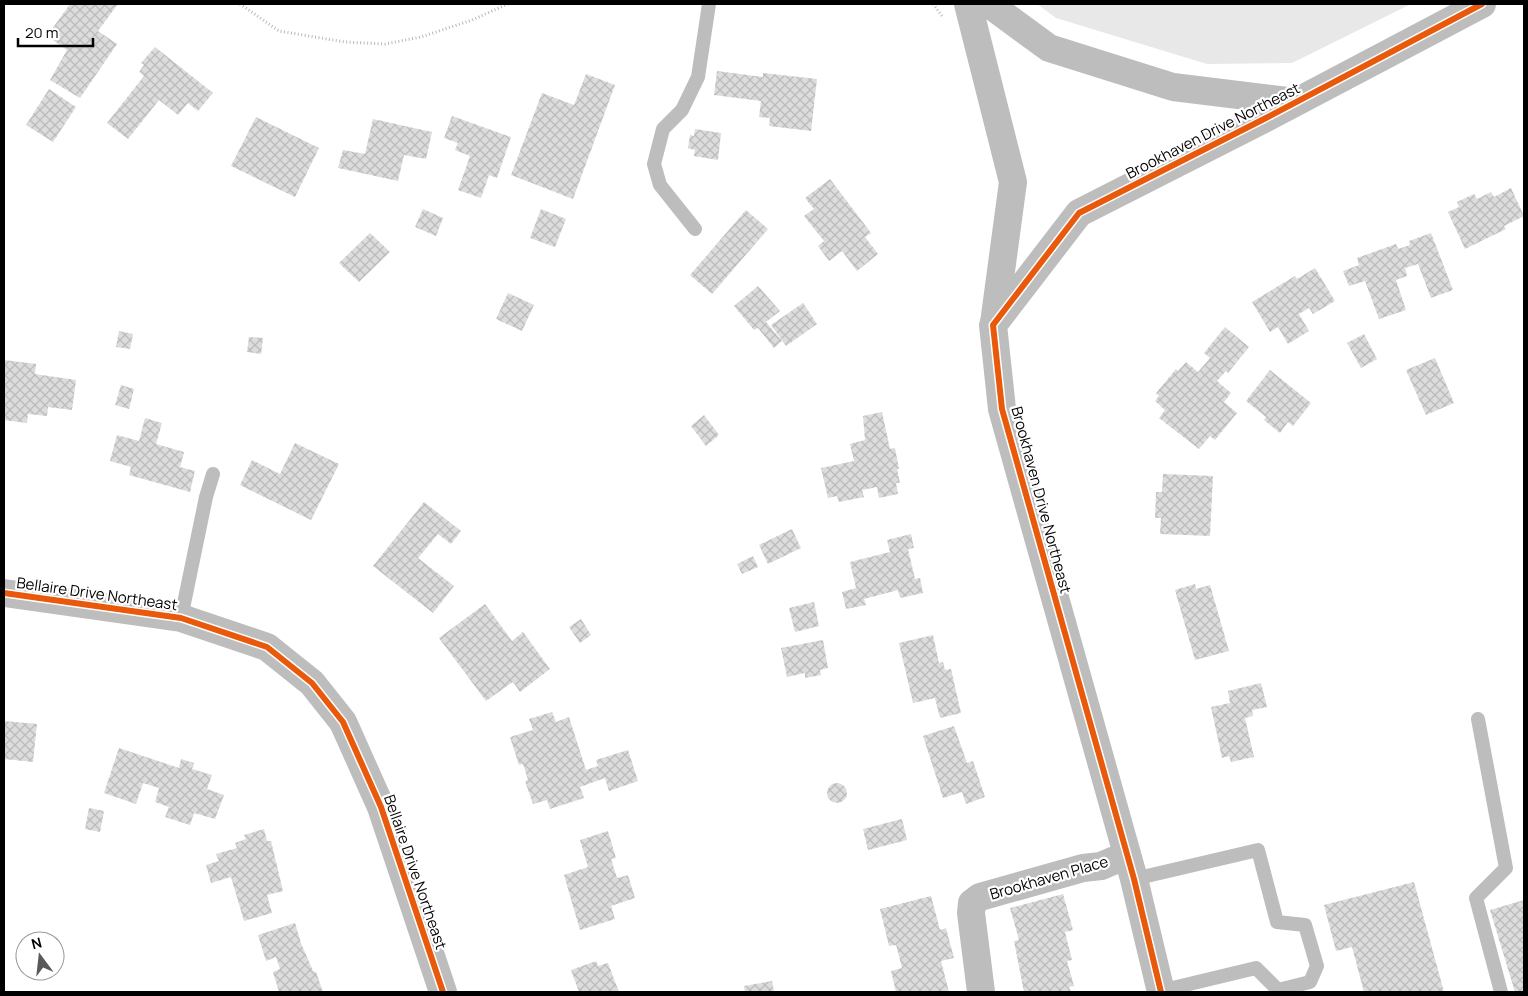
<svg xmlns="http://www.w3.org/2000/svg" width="1528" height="996" viewBox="0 0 1528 996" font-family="Manrope,sans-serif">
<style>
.green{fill:#e8e8e8}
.building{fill:url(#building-cross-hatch)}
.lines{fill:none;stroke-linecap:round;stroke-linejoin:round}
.path{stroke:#b8b8b8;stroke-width:3;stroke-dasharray:1 2.5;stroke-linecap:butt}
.lane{stroke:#bdbdbd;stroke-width:14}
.street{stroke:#bdbdbd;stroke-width:28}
.cycleway-casing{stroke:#fff;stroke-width:9}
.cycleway{stroke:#e8590c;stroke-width:6}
.labels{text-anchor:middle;stroke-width:4.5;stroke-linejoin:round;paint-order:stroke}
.street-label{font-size:15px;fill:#000;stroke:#fff}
</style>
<defs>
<pattern id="building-cross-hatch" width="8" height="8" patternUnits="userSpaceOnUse" patternTransform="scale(1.25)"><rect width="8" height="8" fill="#dcdcdc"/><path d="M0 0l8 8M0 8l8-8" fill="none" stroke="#bbb"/></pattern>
</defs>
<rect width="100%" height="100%" fill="#fff"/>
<path class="green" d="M1037,4H1411L1292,63L1207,64L1056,18Z"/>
<g class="building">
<path d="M70,4H118L98,31L117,44L80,98L50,80L67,50L47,36Z"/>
<path d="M155,47L213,93L198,111L188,103L178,115L159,100L128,139L107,123L144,76L139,72L144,65L141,63Z"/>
<path d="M717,71L763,77V73L817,79L811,131L769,126L770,118L759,117L761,101L714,95Z"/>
<path d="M586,74L615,85L573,199L511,175L542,93L574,105Z"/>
<path d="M49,89L76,107L53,142L26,125Z"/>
<path d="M452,116L511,137L497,178L489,175L481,198L458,190L470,156L455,150L458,143L444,138Z"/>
<path d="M256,117L319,148L295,197L231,166Z"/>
<path d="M373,119L432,132L426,159L404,155L398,181L338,168L343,150L365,154Z"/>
<path d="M695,129L721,133L718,160L694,156L695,150L688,148L690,135L694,136Z"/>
<path d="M830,179L871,233L865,237L878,254L857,271L842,251L829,261L818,246L824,241L804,216L814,209L805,198Z"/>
<path d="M1511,188L1524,216L1504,226L1506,229L1465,249L1448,212L1459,207L1457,202L1474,194L1477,199L1491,192L1494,197Z"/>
<path d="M423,209L443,218L436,236L415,227Z"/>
<path d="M541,209L566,219L555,247L530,238Z"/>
<path d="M746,210L768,229L712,294L690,275Z"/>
<path d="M370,233L390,252L359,282L339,263Z"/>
<path d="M1431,233L1453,290L1431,298L1418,264L1405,268L1407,276L1396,280L1406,310L1379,319L1365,281L1349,286L1343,271L1359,265L1357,258L1396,244L1398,249L1410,245L1409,241Z"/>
<path d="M1315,268L1335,301L1313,314L1309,308L1299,314L1309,331L1288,344L1278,327L1270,332L1252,302L1295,276L1297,279Z"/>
<path d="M758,286L780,311L766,322L782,341L774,348L758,328L754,330L734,306Z"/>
<path d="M508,293L534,305L522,331L496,319Z"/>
<path d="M803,303L817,324L786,346L771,325Z"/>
<path d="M1225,327L1249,347L1228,373L1226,371L1217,381L1231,393L1224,402L1237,413L1215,440L1210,436L1199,449L1159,418L1165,410L1155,401L1159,396L1156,393L1176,369L1178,371L1186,362L1198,372L1210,358L1204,353Z"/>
<path d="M119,331L133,334L130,349L116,347Z"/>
<path d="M1364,334L1377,359L1361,368L1347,343Z"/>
<path d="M249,337L263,338L261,354L247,352Z"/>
<path d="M1435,358L1454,403L1426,415L1406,370Z"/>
<path d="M4,360L36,364L35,374L76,380L72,410L48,407L47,416L28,414L27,423L4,420Z"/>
<path d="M1270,370L1311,403L1293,426L1288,422L1280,433L1264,420L1266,417L1246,401Z"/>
<path d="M121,385L134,389L129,409L115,405Z"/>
<path d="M882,412L890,449L895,448L899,469H897L900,483H896L898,494L879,498L877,487L862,490L864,497L839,502L837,496L828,498L821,468L854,461L850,444L865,440L863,416Z"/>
<path d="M704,415L719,435L706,446L691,426Z"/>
<path d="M145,418L162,423L156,444L184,452L180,467L195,471L190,492L129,475L131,467L110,461L117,435L139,441Z"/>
<path d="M295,443L339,464L311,520L240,485L252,460L280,474Z"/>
<path d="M1163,474L1213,476L1210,536L1160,534L1161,518H1155L1156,492H1162Z"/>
<path d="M424,502L461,531L451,544L438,534L418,558L454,586L433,613L373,566Z"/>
<path d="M792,529L801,548L768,564L759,545Z"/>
<path d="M911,534L914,548L908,549L915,579L920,578L923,593L900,598L898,590L864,599L866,605L846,609L842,592L856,588L850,562L890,552L887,540Z"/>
<path d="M753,556L758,567L742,574L737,564Z"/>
<path d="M1195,584L1196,589L1210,585L1229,651L1195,660L1175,590Z"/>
<path d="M814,602L819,626L795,632L789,608Z"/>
<path d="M485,604L512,641L523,632L550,669L520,692L513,682L486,701L439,638Z"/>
<path d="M581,619L591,635L580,643L569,627Z"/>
<path d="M933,635L939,663L943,662L945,670L951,669L961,713L940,718L935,698L913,703L899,643Z"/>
<path d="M823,640L828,668L820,670L821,675L805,678V673L787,677L781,648Z"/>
<path d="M1261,683L1267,707L1252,710L1253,716L1245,718L1254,757L1231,762L1229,756L1222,758L1211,707L1230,703L1228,691Z"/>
<path d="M552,712L556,722L569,717L586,770L598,766L596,760L628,750L638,781L609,791L605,778L580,787L584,798L550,809L547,800L533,804L525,781L528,780L523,764L519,765L510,737L533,730L529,719Z"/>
<path d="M4,721L37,724L33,762L4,759Z"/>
<path d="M954,726L967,763L973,761L985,797L966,804L962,792L943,798L923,736Z"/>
<path d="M119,748L179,768L181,759L194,763L192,769L212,775L207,789L224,795L215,819L194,813L190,825L165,817L169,807L155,802L159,788L143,783L136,804L104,793Z"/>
<circle cx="837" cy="793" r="10"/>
<path d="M89,808L104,811L100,832L85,829Z"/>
<path d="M902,819L907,840L868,850L863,829Z"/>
<path d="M264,829L267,841H271L283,891L267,895L272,913L244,921L231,877L211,883L206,865L219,861L216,854L237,848L235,843L246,839L244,835Z"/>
<path d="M608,831L616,858L611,859L617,878L628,875L635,898L611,906L615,919L580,930L564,875L588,867L580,840Z"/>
<path d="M1414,882L1444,992H1364L1352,947L1336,951L1324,905Z"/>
<path d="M1063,894L1073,930L1065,932L1072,960L1067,961L1074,986L1069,987L1071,992H1024L1014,941L1019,940L1010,908Z"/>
<path d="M931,896L940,930L946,928L954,958L941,961L949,992H896L891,971L902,968L896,945L889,946L880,909Z"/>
<path d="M1524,900V992H1515L1490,910Z"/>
<path d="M295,923L301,943L313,971L316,972L323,992H279L273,972L280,969L276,957L266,961L258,935Z"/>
<path d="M596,961L598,966L608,963L619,992H579L571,970Z"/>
<path d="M772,981L774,992H745L744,986Z"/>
</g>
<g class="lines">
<g class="path">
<path d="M240,4L279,31L345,42L385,44L421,37L472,20L508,4"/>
<path d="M933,4L943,17"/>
</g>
<g class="lane">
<path d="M695,229L660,185L654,164L663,129L682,110L698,77L709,4"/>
<path d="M181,618L206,497L213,474"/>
<path d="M1478,719L1506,868L1476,898L1501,992"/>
<path d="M1134,879L1258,850L1277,922L1305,925L1317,966L1310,982L1278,990L1256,968L1160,991"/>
</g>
<g class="street">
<path d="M968,4L1013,182L994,323"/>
<path d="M989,4L1049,48L1173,87L1296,102"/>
<path d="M4,593L181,618L267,647L312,683L343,722L381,807L443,992"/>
<path d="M981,992L971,913L972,903L980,897L1083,868L1101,866L1127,855"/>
<path d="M1161,992L1134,879L1002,409L993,325L1079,213L1264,119L1482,4"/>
</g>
<defs>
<g id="cycleway">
<path d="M4,593L181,618L267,647L312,683L343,722L381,807L443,992"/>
<path d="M1161,992L1134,879L1002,409L993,325L1079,213L1264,119L1482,4"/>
</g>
</defs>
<use href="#cycleway" class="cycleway-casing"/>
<use href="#cycleway" class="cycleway"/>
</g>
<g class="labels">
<g class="street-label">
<text transform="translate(1213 131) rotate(-27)" y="5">Brookhaven Drive Northeast</text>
<text transform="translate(1041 500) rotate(75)" y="5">Brookhaven Drive Northeast</text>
<text transform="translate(97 594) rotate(8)" y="5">Bellaire Drive Northeast</text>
<text transform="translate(415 872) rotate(71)" y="5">Bellaire Drive Northeast</text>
<text transform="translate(1049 878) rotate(-16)" y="5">Brookhaven Place</text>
</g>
</g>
<rect width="1528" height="996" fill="none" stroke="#000000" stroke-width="10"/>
<g transform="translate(40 956) rotate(345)"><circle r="24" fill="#ffffff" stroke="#999999"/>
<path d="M0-4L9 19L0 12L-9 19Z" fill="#595959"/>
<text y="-8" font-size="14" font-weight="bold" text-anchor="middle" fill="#000000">N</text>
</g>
<path d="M18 38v8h75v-8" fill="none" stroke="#000000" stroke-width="2.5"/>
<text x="25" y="38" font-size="15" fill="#000000" stroke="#ffffff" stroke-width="4" paint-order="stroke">20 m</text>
</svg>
